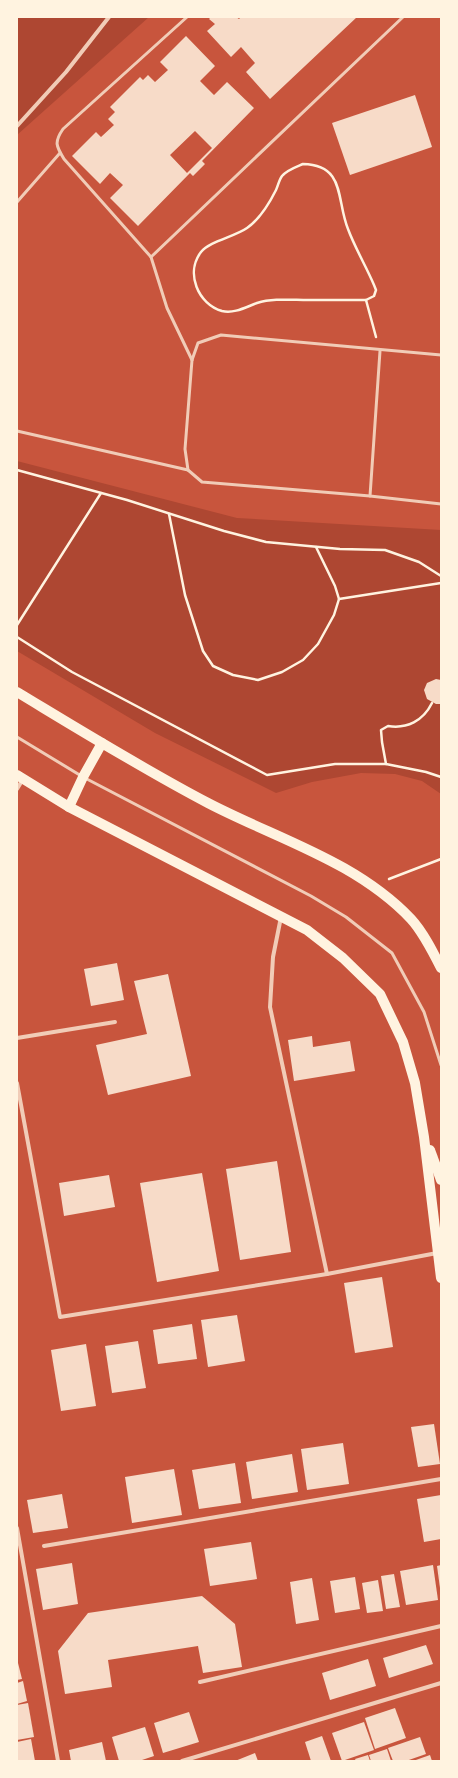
<svg xmlns="http://www.w3.org/2000/svg" width="458" height="1778" viewBox="0 0 458 1778" font-family="'Titillium Web',sans-serif">
<style>
.green{fill:#ae4732}
.building{fill:#f7dbc8;fill-rule:evenodd}
.lines{fill:none;stroke-linecap:round;stroke-linejoin:round}
.path{stroke:#fff3e0;stroke-width:2.5}
.service{stroke:#f1ccb7;stroke-width:3}
.minor{stroke:#f1ccb7;stroke-width:4}
.primary{stroke:#fff3e0;stroke-width:10}
</style>
<rect width="100%" height="100%" fill="#c8553d"/>
<g class="green">
<path d="M17,17H149L17,135Z"/>
<path d="M17,461L237,518L441,530V794L422,781L395,774L361,773L312,782L276,793L155,733L17,651Z"/>
</g>
<g class="building">
<path d="M211,17H236L239,19L241,17H357L270,99L246,72L255,63L241,47L231,57L207,31L215,24L209,19Z"/>
<path d="M186,36L215,66L200,81L214,95L227,82L254,108L202,161L205,164L193,176L190,173L138,226L110,198L123,185L110,173L100,184L72,156L96,132L101,137L114,125L108,119L115,112L110,107L140,77L143,80L148,75L155,82L168,70L160,62ZM195,131L212,148L187,173L170,155Z"/>
<path d="M415,95L432,147L350,175L332,123Z"/>
<path d="M436,679L441,680V704H436L427,699L424,690L427,683Z"/>
<path d="M117,963L124,1000L91,1006L84,969Z"/>
<path d="M168,974L191,1076L108,1095L96,1045L147,1034L134,981Z"/>
<path d="M312,1036L313,1047L350,1041L355,1071L294,1081L288,1040Z"/>
<path d="M277,1161L291,1252L240,1260L226,1169Z"/>
<path d="M202,1173L219,1271L157,1282L140,1183Z"/>
<path d="M109,1175L115,1207L64,1216L59,1183Z"/>
<path d="M382,1277L393,1347L355,1353L344,1283Z"/>
<path d="M237,1315L245,1361L208,1367L201,1320Z"/>
<path d="M192,1324L197,1359L158,1364L153,1330Z"/>
<path d="M138,1341L146,1388L112,1393L105,1346Z"/>
<path d="M86,1344L96,1406L61,1411L51,1350Z"/>
<path d="M434,1424L440,1464L418,1467L411,1427Z"/>
<path d="M343,1443L349,1484L307,1490L301,1449Z"/>
<path d="M292,1454L298,1492L252,1499L246,1462Z"/>
<path d="M235,1463L241,1503L199,1509L192,1470Z"/>
<path d="M174,1469L182,1515L132,1523L125,1477Z"/>
<path d="M62,1494L68,1528L33,1533L27,1500Z"/>
<path d="M441,1495V1539L424,1542L417,1499Z"/>
<path d="M251,1542L257,1579L210,1586L204,1549Z"/>
<path d="M72,1563L78,1604L43,1610L36,1569Z"/>
<path d="M433,1565L438,1600L406,1605L400,1571Z"/>
<path d="M441,1565V1588H440L437,1566Z"/>
<path d="M394,1574L400,1607L386,1609L381,1576Z"/>
<path d="M355,1577L360,1609L335,1613L330,1581Z"/>
<path d="M312,1578L319,1620L296,1624L290,1582Z"/>
<path d="M378,1580L383,1611L367,1613L362,1583Z"/>
<path d="M202,1596L235,1624L242,1667L203,1673L198,1646L108,1660L112,1687L65,1694L58,1651L88,1613Z"/>
<path d="M426,1645L433,1664L389,1678L383,1658Z"/>
<path d="M17,1659L22,1679L17,1680Z"/>
<path d="M368,1659L376,1686L330,1700L322,1673Z"/>
<path d="M23,1681L27,1701L17,1704V1683Z"/>
<path d="M28,1703L34,1737L17,1740V1705Z"/>
<path d="M395,1708L406,1738L375,1749L365,1718Z"/>
<path d="M189,1712L199,1742L163,1753L154,1723Z"/>
<path d="M364,1722L374,1750L342,1761L332,1733Z"/>
<path d="M145,1727L154,1756L139,1761H119L112,1737Z"/>
<path d="M322,1736L331,1761H311L305,1742Z"/>
<path d="M420,1737L426,1754L406,1761H393L388,1748Z"/>
<path d="M31,1739L35,1761H17V1742Z"/>
<path d="M102,1742L106,1761H71L69,1750Z"/>
<path d="M387,1749L391,1761H371L369,1755Z"/>
<path d="M255,1753L258,1761H235Z"/>
<path d="M368,1755L370,1761H356L355,1759Z"/>
<path d="M430,1755L432,1761H413Z"/>
</g>
<g class="lines">
<g class="path">
<path d="M303,164C346,165 336,200 348,229C355,248 366,266 374,285L376,290L374,296L366,300C347,300 327,300 308,300C291,300 273,298 257,303C246,307 234,314 222,311C198,304 185,273 201,252C210,241 234,237 247,228C260,219 269,204 276,190C278,186 279,180 282,176C287,170 296,167 303,164Z"/>
<path d="M366,300L376,337"/>
<path d="M17,470L127,500L224,531L266,542L340,549L385,550L419,562L441,576"/>
<path d="M169,514L185,595L203,651L213,666L233,675L258,680L282,672L303,660L318,644L334,615L339,599L335,586L316,547"/>
<path d="M339,599L441,583"/>
<path d="M17,625L101,493"/>
<path d="M17,637L72,672L267,775L335,764H386L426,772L441,777"/>
<path d="M386,764L382,742L381,730L388,726C407,729 423,721 432,703"/>
<path d="M389,879L441,859"/>
</g>
<g class="service">
<path d="M187,17L63,129C54,142 56,146 64,159L151,257L167,308L192,360"/>
<path d="M17,202L60,153"/>
<path d="M151,257L403,17"/>
<path d="M380,351L370,496L441,504"/>
<path d="M17,431L188,470"/>
<path d="M370,496L202,482L188,470L185,449L192,360L198,343L221,335L441,355"/>
<path d="M17,737L83,777L311,896L346,917L392,953L424,1012L441,1065"/>
</g>
<g class="minor">
<path d="M17,126L66,72L109,17"/>
<path d="M17,789L23,779"/>
<path d="M281,917L273,957L270,1007L327,1274"/>
<path d="M17,1038L115,1022"/>
<path d="M17,1083L60,1317L327,1274L437,1253"/>
<path d="M17,1528L58,1761"/>
<path d="M44,1546L441,1479"/>
<path d="M200,1682L441,1626"/>
<path d="M182,1761L441,1683"/>
</g>
<g class="primary">
<path d="M17,692C80,730 143,769 208,803C277,839 356,861 411,919C423,932 433,952 441,968"/>
<path d="M17,775L69,807L307,930L343,958L380,994L403,1042L415,1083L424,1137L441,1278"/>
<path d="M69,807L83,777L102,743"/>
<path d="M430,1150L441,1180"/>
</g>
</g>
<rect width="458" height="1778" fill="none" stroke="#fff3e0" stroke-width="36"/>
</svg>
